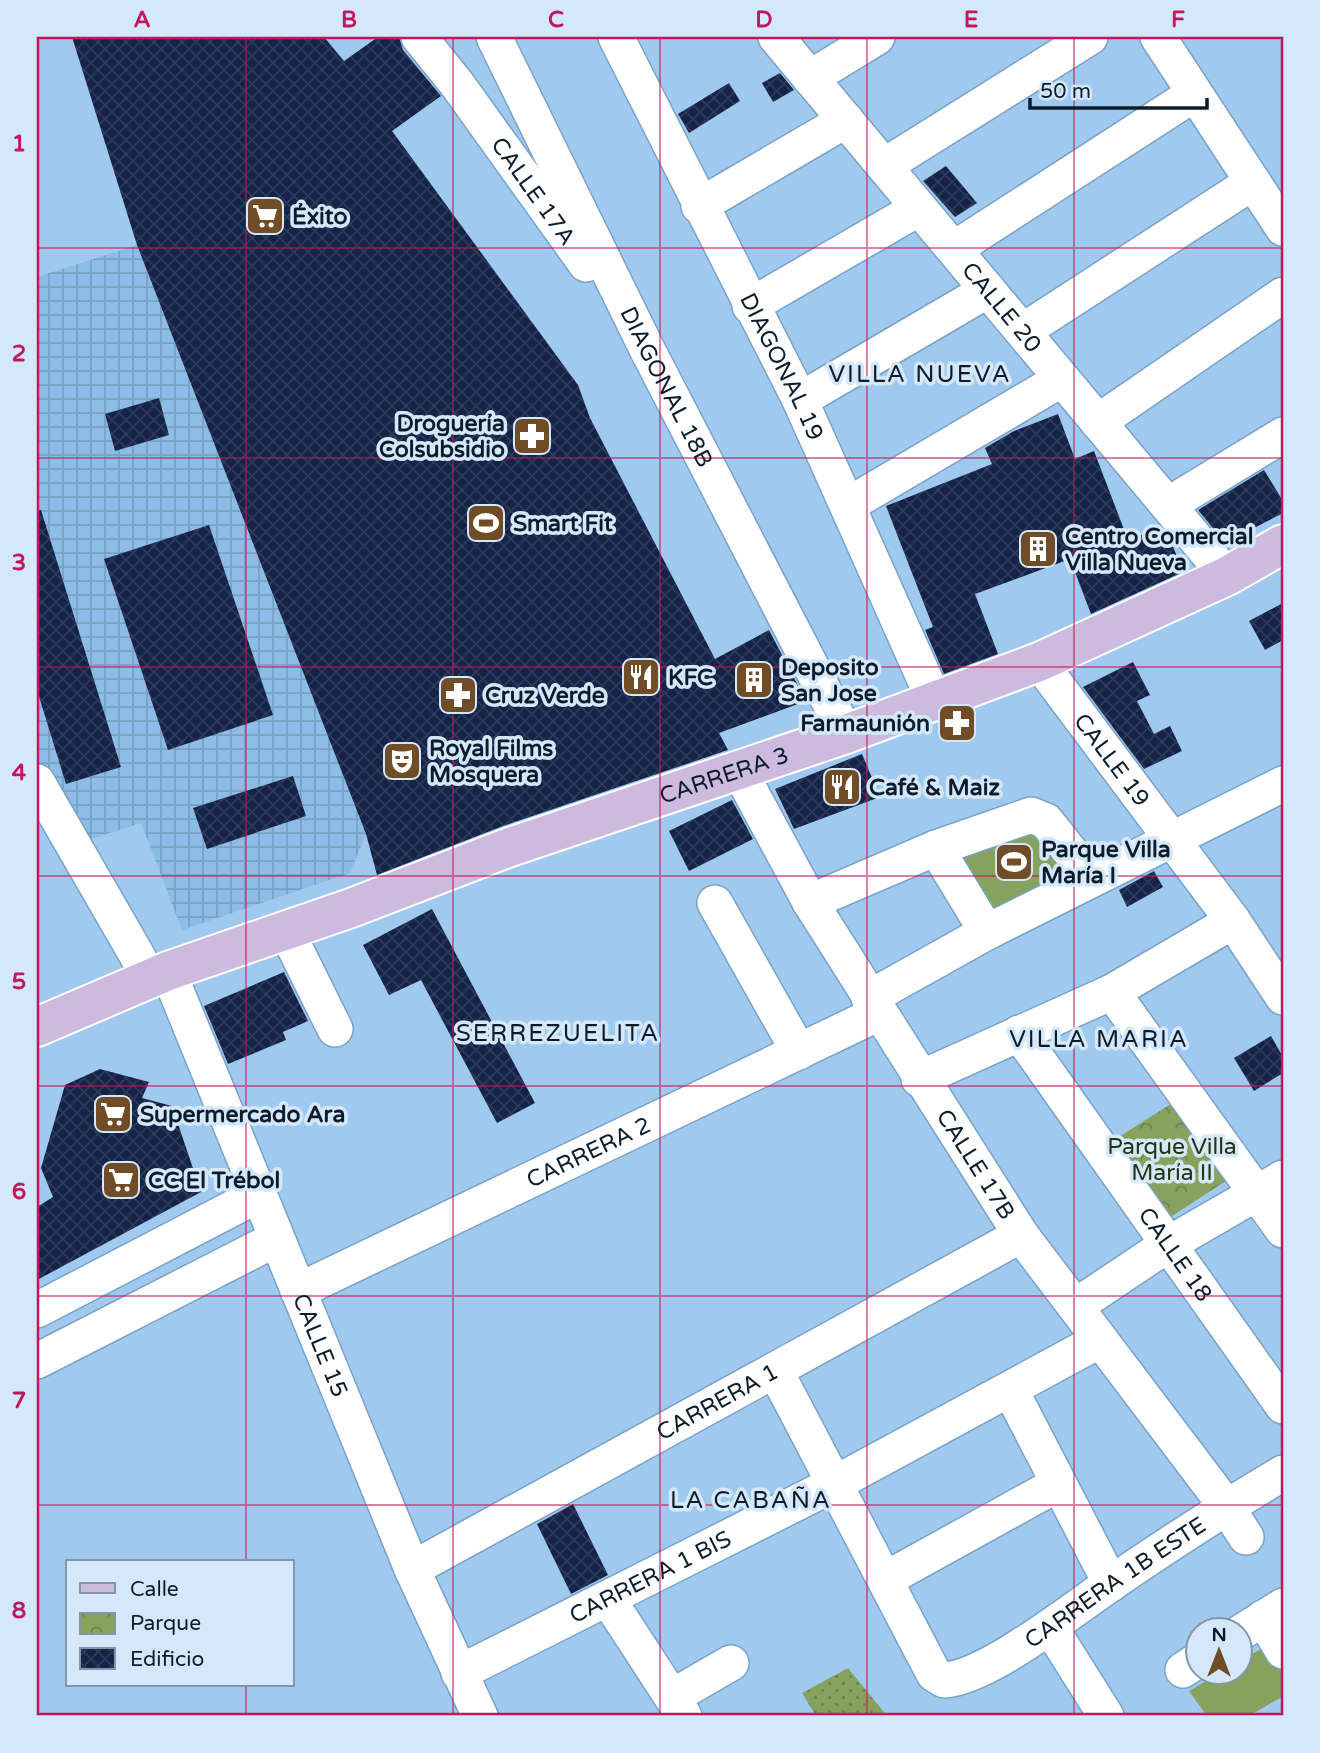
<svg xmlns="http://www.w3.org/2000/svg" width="1320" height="1753" viewBox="0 0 1320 1753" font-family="'Varela Round',sans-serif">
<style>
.industrial{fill:url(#industrial-grid)}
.grass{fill:url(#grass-dots)}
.park{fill:url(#park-crowns)}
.garden{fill:#87a25e}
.building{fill:url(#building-cross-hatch)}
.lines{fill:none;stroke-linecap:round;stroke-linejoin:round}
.minor-casing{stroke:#79a2c7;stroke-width:38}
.major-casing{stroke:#fff;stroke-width:42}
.minor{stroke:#fff;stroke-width:35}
.major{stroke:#ccbadf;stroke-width:38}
.grid{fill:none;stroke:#c2185b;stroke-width:2;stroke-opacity:0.55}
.labels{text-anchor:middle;stroke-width:7;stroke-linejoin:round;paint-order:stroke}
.street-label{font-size:23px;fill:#0c1c2a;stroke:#d3e8fb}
.poi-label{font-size:23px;font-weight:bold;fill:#0c1c2a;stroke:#d3e8fb;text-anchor:start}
.park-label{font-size:23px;fill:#263310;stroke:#d3e8fb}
.neighbourhood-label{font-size:24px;letter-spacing:2px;fill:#0c1c2a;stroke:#d3e8fb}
.neatline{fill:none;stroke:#c2185b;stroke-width:2.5}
.grid-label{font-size:23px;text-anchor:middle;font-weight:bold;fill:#c2185b}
</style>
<defs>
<pattern id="industrial-grid" width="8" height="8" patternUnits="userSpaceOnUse" patternTransform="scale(1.75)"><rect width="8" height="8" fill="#8dbce7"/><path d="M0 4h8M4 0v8" fill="none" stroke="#78a1c6"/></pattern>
<pattern id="grass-dots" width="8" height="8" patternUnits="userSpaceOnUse" patternTransform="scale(1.75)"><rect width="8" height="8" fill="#87a25e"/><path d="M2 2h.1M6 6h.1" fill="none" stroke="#6d834e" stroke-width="1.8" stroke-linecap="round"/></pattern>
<pattern id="park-crowns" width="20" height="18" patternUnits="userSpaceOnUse" patternTransform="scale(1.75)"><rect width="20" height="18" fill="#87a25e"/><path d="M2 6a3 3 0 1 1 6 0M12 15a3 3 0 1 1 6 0" fill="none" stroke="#6d834e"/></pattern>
<pattern id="building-cross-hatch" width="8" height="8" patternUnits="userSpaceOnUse" patternTransform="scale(1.75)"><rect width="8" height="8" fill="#152347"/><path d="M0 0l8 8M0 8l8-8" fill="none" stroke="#2d3a59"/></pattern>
</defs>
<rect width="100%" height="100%" fill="#a0c9f0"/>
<path class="industrial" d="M137,245L366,834L350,873L182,930L141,823L78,843L37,769V277Z"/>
<path class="grass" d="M848,1668L887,1716H816L802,1693Z"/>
<path class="park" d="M1174,1102L1232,1177L1169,1218L1114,1140Z"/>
<g class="garden">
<path d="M1037,827L1074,871L992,912L957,854Z"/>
<path d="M1266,1646L1283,1675V1696L1249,1716H1207L1189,1691L1220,1673L1240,1672V1661Z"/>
</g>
<g class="building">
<path d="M72,37H324L344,61L378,37H399L403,50L441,96L392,131L578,385L590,418L715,659L769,630L806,701L719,733L728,750L503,826L377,875L366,834L137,245Z"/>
<path d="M780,73L794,90L773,102L762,83Z"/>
<path d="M729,83L740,101L689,133L678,114Z"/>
<path d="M946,166L977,203L955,217L923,181Z"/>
<path d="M159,398L169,435L115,451L105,414Z"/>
<path d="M1058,414L1075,459L1094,451L1128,540L1160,528L1170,539L1183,572L1091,614L1070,559L975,594L998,654L944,674L925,630L933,627L886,506L992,464L985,448L1014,431Z"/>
<path d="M1264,470L1283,501V513L1225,543L1198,510Z"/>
<path d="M37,510H41L121,767L66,784L37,690Z"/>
<path d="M209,525L273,715L168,750L104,559Z"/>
<path d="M1283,603V640L1265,650L1249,621Z"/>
<path d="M1133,662L1150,695L1137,701L1154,734L1170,726L1182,751L1144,769L1083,687Z"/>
<path d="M862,754L880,797L794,829L775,789Z"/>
<path d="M293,776L306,816L207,849L193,808Z"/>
<path d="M732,800L753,839L689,871L669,831Z"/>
<path d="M1154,871L1163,887L1127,907L1119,890Z"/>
<path d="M432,909L535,1103L497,1123L421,980L389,995L363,945Z"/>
<path d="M284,972L308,1021L283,1032L286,1040L228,1064L204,1006Z"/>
<path d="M1271,1036L1283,1057V1073L1254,1091L1234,1058Z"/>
<path d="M100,1069L149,1082L142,1098L172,1106L201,1192L37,1280V1207L53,1197L41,1168L65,1085Z"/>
<path d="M573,1504L608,1575L571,1594L537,1524Z"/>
</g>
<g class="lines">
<defs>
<g id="minor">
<path id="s1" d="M419,37L457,84L586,264"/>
<path id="s2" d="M494,37L647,349L846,734"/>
<path id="s3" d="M616,37L800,400L935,702"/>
<path id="s4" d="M776,37L1227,576"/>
<path d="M1158,37L1283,228"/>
<path d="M810,78L877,37"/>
<path d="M884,166L1090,37"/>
<path d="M699,206L846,120"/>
<path d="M954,249L1194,94"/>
<path d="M750,306L919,208"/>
<path d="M1023,331L1253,182"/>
<path d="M800,400L988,290"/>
<path d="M1098,422L1283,295"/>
<path d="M848,505L1062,379"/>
<path d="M1168,505L1283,435"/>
<path id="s5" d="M1039,662L1233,921L1283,997"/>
<path id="s6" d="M740,772L810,902L1021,1235L1226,1506L1246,1537"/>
<path d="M37,782L150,978"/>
<path d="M936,848L987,932"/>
<path d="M810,902L936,848L1031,815L1046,821L1092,879"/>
<path d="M715,903L799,1052"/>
<path d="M286,930L335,1029"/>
<path id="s7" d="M168,971L412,1569L480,1716"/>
<path d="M1112,992L1283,1230"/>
<path d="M869,998L987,932L1283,784"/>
<path id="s8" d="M1019,1033L1283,1406"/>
<path d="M919,1079L1112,992L1233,921"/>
<path id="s9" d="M298,1291L879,1013"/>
<path d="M1076,1306L1167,1245L1283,1178"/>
<path d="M37,1310L258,1195"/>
<path d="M37,1361L276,1239"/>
<path id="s10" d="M776,1372L934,1674L944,1680C987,1678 1075,1608 1113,1582C1169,1544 1225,1507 1283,1473"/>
<path d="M1010,1389L1111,1584"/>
<path id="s11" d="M412,1569L1021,1235"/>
<path d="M886,1579L1058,1484"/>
<path d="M608,1599L684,1716"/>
<path d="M1263,1618L1283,1651"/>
<path d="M1050,1627L1106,1716"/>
<path d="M1240,1633L1283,1606"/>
<path d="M1183,1670L1198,1660"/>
<path id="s12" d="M459,1673L836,1483L1100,1340"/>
<path d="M672,1697L731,1663"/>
</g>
<g id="major">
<path id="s13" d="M37,1027L168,971L351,908L510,847L846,734L1039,662L1227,576L1283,544"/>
</g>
</defs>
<use href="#minor" class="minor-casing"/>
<use href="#major" class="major-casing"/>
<use href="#minor" class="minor"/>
<use href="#major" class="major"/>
</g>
<path class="grid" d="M246,37V1562M453,37V1716M660,37V1716M867,37V1716M1074,37V1716M37,248H1283M37,458H1283M37,667H1283M37,876H1283M37,1086H1283M37,1296H1283M37,1505H1283M246,1685V1716"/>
<defs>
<symbol id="supermarket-square" viewBox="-11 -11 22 22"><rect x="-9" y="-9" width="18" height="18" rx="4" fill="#704d26" stroke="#d3e8fb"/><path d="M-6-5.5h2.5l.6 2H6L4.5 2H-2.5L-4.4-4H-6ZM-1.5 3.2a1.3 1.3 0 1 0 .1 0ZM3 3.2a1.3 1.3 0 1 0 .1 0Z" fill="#fff"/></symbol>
<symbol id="pharmacy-square" viewBox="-11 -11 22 22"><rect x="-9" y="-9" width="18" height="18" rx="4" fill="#704d26" stroke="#d3e8fb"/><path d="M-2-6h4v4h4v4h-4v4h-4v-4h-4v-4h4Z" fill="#fff"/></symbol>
<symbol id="stadium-square" viewBox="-11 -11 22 22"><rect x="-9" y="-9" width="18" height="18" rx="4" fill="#704d26" stroke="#d3e8fb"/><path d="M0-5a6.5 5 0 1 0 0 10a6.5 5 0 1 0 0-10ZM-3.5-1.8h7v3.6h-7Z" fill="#fff"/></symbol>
<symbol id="building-square" viewBox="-11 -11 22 22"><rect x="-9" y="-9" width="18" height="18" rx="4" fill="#704d26" stroke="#d3e8fb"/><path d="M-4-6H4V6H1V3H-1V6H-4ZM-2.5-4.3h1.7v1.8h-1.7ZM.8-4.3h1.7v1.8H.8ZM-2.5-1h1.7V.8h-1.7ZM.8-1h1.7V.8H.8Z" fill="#fff"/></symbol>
<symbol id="restaurant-square" viewBox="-11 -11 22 22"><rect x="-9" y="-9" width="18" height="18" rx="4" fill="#704d26" stroke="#d3e8fb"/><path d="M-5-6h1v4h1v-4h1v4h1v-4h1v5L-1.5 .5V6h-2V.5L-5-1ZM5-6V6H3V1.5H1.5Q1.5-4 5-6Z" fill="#fff"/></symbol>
<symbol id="theatre-square" viewBox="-11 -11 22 22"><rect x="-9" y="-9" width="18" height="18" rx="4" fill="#704d26" stroke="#d3e8fb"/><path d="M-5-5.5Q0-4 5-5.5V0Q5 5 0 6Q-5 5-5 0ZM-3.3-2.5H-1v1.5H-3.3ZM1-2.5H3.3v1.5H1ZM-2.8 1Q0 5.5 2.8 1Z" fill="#fff"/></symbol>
</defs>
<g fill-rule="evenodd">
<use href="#supermarket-square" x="243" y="194" width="44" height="44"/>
<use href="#pharmacy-square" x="510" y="414" width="44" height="44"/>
<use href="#stadium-square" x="464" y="501" width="44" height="44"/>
<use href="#building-square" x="1016" y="527" width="44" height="44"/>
<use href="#restaurant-square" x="619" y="655" width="44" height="44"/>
<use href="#building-square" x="732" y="658" width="44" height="44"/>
<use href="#pharmacy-square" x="436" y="673" width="44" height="44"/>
<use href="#pharmacy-square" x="935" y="701" width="44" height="44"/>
<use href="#theatre-square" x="380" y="739" width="44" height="44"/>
<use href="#restaurant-square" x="820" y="765" width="44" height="44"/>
<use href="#stadium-square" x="992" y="840" width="44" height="44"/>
<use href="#supermarket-square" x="91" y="1092" width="44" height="44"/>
<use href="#supermarket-square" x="99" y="1158" width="44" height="44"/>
</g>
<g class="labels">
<g class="street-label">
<text dy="8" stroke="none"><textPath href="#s1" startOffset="192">CALLE 17A</textPath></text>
<text dy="8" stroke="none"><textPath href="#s4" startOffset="352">CALLE 20</textPath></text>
<text dy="8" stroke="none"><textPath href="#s3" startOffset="369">DIAGONAL 19</textPath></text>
<text dy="8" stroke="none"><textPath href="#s2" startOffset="390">DIAGONAL 18B</textPath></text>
<text dy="8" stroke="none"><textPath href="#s5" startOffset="122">CALLE 19</textPath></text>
<text dy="8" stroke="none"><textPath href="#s13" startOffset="732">CARRERA 3</textPath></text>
<text dy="8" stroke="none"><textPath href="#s9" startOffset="322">CARRERA 2</textPath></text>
<text dy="8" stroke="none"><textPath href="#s6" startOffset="458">CALLE 17B</textPath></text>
<text dy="8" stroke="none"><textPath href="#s8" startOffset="271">CALLE 18</textPath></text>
<text dy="8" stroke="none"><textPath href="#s7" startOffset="404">CALLE 15</textPath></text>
<text dy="8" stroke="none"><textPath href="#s11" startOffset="348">CARRERA 1</textPath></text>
<text dy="8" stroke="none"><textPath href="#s12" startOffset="214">CARRERA 1 BIS</textPath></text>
<text dy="8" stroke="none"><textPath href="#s10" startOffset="551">CARRERA 1B ESTE</textPath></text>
</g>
<g class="poi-label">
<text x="292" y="224">Éxito</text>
<text x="505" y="431" text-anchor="end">Droguería<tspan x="505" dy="26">Colsubsidio</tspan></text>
<text x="513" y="531">Smart Fit</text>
<text x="1065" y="544">Centro Comercial<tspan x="1065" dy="26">Villa Nueva</tspan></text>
<text x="781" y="675">Deposito<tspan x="781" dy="26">San Jose</tspan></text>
<text x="668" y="685">KFC</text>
<text x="485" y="703">Cruz Verde</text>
<text x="930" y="731" text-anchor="end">Farmaunión</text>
<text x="429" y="756">Royal Films<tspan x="429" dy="26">Mosquera</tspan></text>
<text x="869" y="795">Café &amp; Maiz</text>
<text x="1041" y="857">Parque Villa<tspan x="1041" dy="26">María I</tspan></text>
<text x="140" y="1122">Supermercado Ara</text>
<text x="148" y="1188">CC El Trébol</text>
</g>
<g class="park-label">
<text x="1172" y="1154">Parque Villa<tspan x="1172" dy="26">María II</tspan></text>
</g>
<g class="neighbourhood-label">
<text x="920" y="382">VILLA NUEVA</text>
<text x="558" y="1041">SERREZUELITA</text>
<text x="1099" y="1047">VILLA MARIA</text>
<text x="751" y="1508">LA CABAÑA</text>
</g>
</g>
<rect width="1320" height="1753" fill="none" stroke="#d3e8fb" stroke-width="77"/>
<rect x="66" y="1560" width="228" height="126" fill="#d3e8fb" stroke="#8396a7" stroke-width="2"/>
<rect x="80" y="1583" width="35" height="10" fill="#ccbadf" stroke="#8396a7" stroke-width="2"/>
<text x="130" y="1596" font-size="21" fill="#0c1c2a">Calle</text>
<rect x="80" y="1613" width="35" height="21" fill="url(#park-crowns)" stroke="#8396a7" stroke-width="2"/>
<text x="130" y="1630" font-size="21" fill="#0c1c2a">Parque</text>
<rect x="80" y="1648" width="35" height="21" fill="url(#building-cross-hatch)" stroke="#8396a7" stroke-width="2"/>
<text x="130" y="1666" font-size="21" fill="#0c1c2a">Edificio</text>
<g transform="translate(1219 1651)"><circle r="33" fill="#d3e8fb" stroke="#8396a7" stroke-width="2"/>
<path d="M0-5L12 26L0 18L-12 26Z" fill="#704d26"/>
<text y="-10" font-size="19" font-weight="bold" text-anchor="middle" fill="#0c1c2a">N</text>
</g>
<path d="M1030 98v10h177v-10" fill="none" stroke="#0c1c2a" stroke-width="3.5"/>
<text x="1040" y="98" font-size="21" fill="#0c1c2a" stroke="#d3e8fb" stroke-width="5" paint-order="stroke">50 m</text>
<rect x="38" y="38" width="1244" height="1676" class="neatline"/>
<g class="grid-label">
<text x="142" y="27">A</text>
<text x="349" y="27">B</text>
<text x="556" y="27">C</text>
<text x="764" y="27">D</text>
<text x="971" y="27">E</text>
<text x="1178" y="27">F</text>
<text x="19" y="151">1</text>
<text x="19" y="361">2</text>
<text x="19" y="570">3</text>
<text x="19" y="780">4</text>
<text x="19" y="989">5</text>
<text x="19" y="1199">6</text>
<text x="19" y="1408">7</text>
<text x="19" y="1618">8</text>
</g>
</svg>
